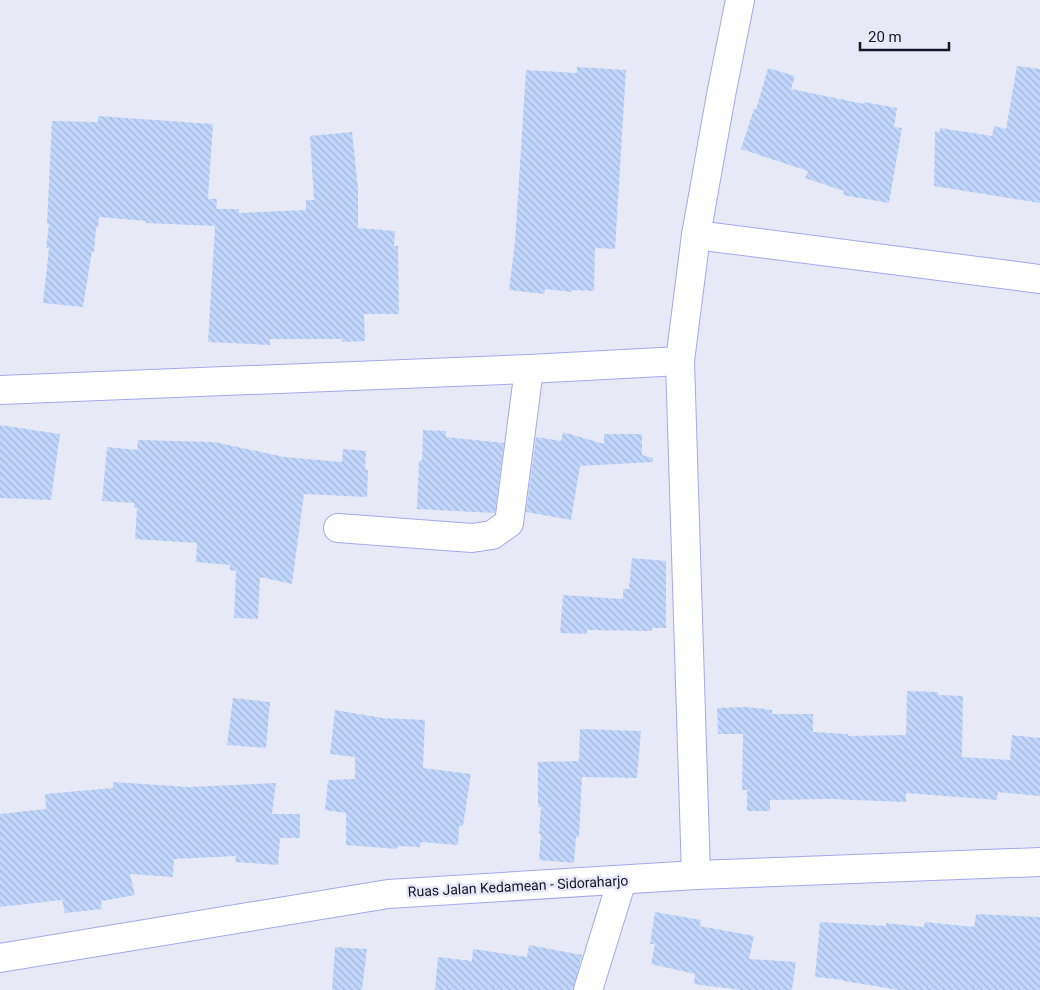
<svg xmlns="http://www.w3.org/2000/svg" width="1040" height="990" viewBox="0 0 1040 990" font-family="Roboto,sans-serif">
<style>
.building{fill:url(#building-back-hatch)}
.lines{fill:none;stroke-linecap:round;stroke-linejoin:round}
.street-casing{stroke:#a4a8eb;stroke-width:30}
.secondary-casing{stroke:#a4a8eb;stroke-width:30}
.street{stroke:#fff;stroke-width:28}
.secondary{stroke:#fff;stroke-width:28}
.labels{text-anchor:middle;stroke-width:5;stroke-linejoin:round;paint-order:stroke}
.street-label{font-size:14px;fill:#14142c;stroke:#e8e9f7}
</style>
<defs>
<pattern id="building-back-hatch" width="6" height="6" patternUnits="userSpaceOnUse" patternTransform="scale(1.25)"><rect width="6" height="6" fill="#c1d6fc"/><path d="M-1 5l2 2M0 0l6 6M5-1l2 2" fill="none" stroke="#a5b7d8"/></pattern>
</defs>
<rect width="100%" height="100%" fill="#e8e9f7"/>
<g class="building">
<path d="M1017,66L1040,69V203L934,186L935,131L940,132V128L992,136L994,126L1006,129Z"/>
<path d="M577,67L626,70L615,249L595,248L594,291L572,290V292L545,289L544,294L509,290L515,242L526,70L577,73Z"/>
<path d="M768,68L795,76L791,89L864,104V102L897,108L894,127L902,128L889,203L843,195L844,191L805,178L808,171L741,149L754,109L756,110Z"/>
<path d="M98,116L213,124L208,199H217L215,226L145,223L146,221L99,217L98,227H96L94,252L92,251L83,307L43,303L49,248H46L49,224H47L52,121L98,122Z"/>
<path d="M352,132L358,188V228L395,231L394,246H398L399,314H364L365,341L342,342V339H270V345L208,342L216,209H239V213L306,210V200H314L310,136Z"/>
<path d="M0,425L60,434L51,500L0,498Z"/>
<path d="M423,430L446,431V437L504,443L495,513L417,509L419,461H422Z"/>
<path d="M563,432L604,444V434H642V455L653,458V462L580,466L571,520L526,512L536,437L561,441Z"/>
<path d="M138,440L214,442L284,457L342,462L343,449L366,451L365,469L368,470L367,497L304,494L292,584L260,577L258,619L234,618L236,571L230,570V565L196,562L197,543L135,539L137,508H134V503L102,501L107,447L137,450Z"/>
<path d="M632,558L666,561V628H652V631L587,630V634L560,633L563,595L623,599V589H629Z"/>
<path d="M907,691L938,692V695L963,696L962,757L1010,760L1012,735L1040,738V796L998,792L997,800L906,793V802L829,799L770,800V811H747V790H742L743,734H718L717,708L745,707L772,710V714H813V732L848,734V736L906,735Z"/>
<path d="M233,698L270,702L266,748L227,745Z"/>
<path d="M335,710L382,718L425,720L423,768L471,774L463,826H459L458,845L421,842L420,847L398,846L397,849L346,845V813L325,810L328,780L355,779V757L330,754Z"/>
<path d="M580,729L641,731L637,778L582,777L579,837H576L574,863L539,860L541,834H539L541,807H538V762L579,761Z"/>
<path d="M113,782L189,787L276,783L272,814H300V838H280L278,865L235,862L236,856L174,859L173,877L130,874L135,895L101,901L102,909L65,913L62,900L0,907V814L46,809L45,794L113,788Z"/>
<path d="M655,912L701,920L700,926L754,936L749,959L796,962L792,990H741L694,984L695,974L651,964L655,944H650Z"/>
<path d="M976,914L1040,917V990H899L844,981V980L815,977L820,922L886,926V923L924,927L925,922L974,927Z"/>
<path d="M529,945L582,955L573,990H435L438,957L472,961L473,949L527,957Z"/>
<path d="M335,947L367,949L362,990H332Z"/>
</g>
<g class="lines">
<defs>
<g id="street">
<path d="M696,235L1040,279"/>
<path d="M0,390L529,369L680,361"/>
<path d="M338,528L472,538L492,535L509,523L529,369"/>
<path d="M696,875L680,361L696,235L721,95L740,0"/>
<path d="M588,990L622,880"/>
</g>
<path id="secondary" d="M0,958L388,894L696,875L1040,862"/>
</defs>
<use href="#street" class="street-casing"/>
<use href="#secondary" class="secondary-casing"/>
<use href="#street" class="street"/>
<use href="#secondary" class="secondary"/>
</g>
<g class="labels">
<g class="street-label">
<text transform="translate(518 886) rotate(-3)" y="5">Ruas Jalan Kedamean - Sidoraharjo</text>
</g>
</g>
<path d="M860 42v8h89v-8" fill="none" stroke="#14142c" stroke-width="2.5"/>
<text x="868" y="42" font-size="15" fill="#14142c" stroke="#e8e9f7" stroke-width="4" paint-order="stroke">20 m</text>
</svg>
